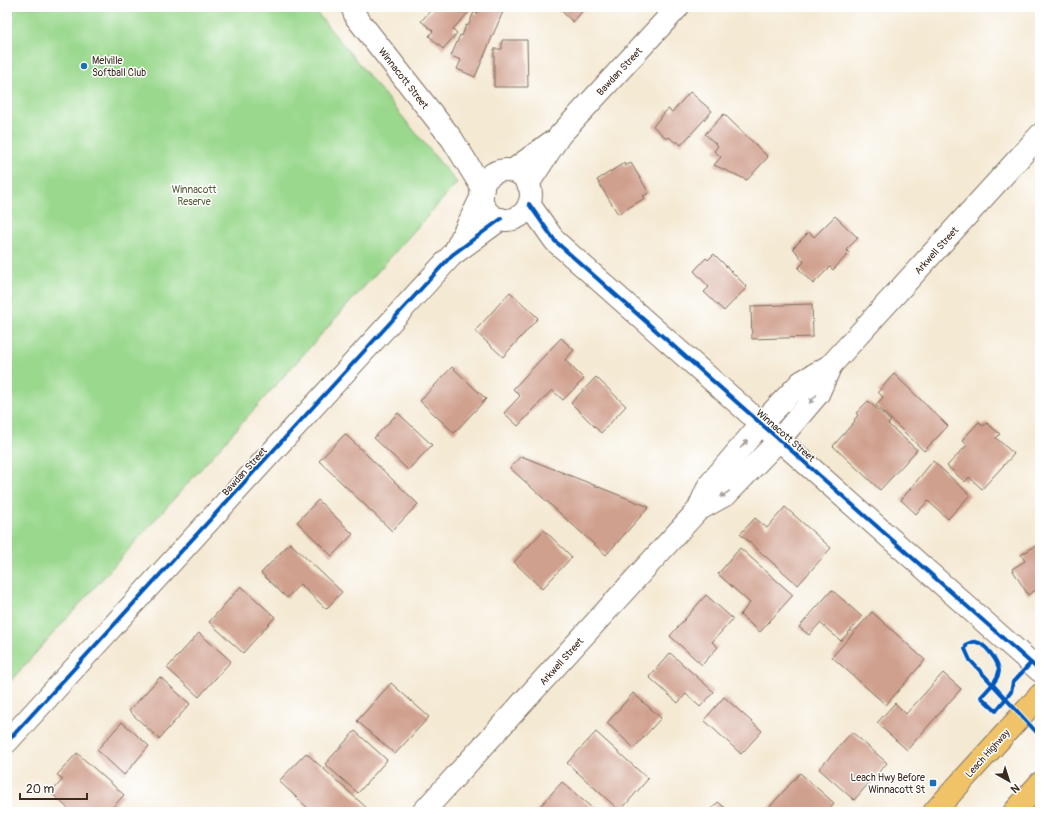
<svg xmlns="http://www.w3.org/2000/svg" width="1047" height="819" viewBox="0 0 1047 819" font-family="Pangolin,sans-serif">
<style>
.green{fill:#9ad88d;stroke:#6a8156}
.building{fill:#d0a08e}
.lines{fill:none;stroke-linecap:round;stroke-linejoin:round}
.minor-casing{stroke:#7c6d5d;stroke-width:24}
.tertiary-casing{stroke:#7c6d5d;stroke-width:24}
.trunk-casing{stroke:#7c6d5d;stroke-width:24}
.minor{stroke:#fff;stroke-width:22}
.tertiary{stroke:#fff;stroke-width:22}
.trunk{stroke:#f0c369;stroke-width:22}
.cycleway-casing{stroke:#fff;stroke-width:6}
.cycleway{stroke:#0057b8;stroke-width:4}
.oneway{fill:#a79f9a}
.poi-dot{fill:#1f6fb2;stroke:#fff;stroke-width:1.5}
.labels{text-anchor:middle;stroke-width:3;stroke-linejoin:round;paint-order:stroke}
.poi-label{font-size:10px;fill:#3b2a1e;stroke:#fff;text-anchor:start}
.street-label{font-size:10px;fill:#3b2a1e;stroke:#fff}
.park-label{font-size:10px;fill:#585e3f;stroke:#fff}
</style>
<rect width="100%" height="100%" fill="#fff"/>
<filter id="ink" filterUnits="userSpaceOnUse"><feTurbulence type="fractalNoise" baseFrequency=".025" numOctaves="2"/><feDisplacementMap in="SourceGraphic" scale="8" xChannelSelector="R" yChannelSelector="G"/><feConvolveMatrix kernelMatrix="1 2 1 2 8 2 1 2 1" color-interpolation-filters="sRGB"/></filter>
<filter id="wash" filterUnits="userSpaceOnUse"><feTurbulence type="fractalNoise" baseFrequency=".012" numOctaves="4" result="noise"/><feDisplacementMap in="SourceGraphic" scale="16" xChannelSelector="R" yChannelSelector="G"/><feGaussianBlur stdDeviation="0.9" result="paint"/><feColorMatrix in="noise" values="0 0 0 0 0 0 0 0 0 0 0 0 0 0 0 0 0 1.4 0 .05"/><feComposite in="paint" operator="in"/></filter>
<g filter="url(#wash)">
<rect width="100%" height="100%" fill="#f4e9d3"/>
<path class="green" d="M7,7H312L457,183L7,685Z"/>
<g id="blocks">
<g class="building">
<path d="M434,7H468L471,10L453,29L457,33L443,49L429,36L433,31L421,21Z"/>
<path d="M480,7H505L475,77L457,69L461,60L451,56L460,35L462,36L466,25L468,26L474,12L477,14Z"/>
<path d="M557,7H592L588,11L585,8L573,22Z"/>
<path d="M502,40H527L528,87H494V49H502Z"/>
<path d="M690,92L712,111L681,145L677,141L676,143L669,137L667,139L653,126L668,109L672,112Z"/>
<path d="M724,114L768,157L747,180L714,165L721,157L714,151L718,146L705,134Z"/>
<path d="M624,163L625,166L631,163L649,193L643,196L645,198L618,214L597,180Z"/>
<path d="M835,216L858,238L846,250L849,253L833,270L830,267L813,284L798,268L804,262L793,248L809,232L814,237Z"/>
<path d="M714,254L747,287L724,311L704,292L709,287L694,271L706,258L708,260Z"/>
<path d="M510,292L538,318L503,357L475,331Z"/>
<path d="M812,304L813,337L752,339L751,306Z"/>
<path d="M561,338L574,350L565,360L584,379L563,400L552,390L518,426L504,413L520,396L513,389Z"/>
<path d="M452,367L486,399L454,433L420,401Z"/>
<path d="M894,374L948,426L924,451L876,405L883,397L878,392Z"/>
<path d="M596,377L626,406L601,433L571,403Z"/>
<path d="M868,401L891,421L888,424L917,450L880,490L833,446L855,421L854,420L858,415L856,413Z"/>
<path d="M398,413L432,445L408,470L374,438Z"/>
<path d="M979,422L983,426L987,423L1000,434L996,438L1014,454L982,489L969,477L965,482L947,466L967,445L962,440Z"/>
<path d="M345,434L418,504L392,531L319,461Z"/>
<path d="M521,456L649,507L606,555L510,468Z"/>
<path d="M933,461L970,495L948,519L928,501L916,514L901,500Z"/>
<path d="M318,500L353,534L332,556L297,522Z"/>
<path d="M785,507L831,548L798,585L740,534L755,518L767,528Z"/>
<path d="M544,530L572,557L542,589L514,562Z"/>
<path d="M290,543L342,592L326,609L300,584L287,598L261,573Z"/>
<path d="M1040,543V587L1028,595L1012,569L1025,561L1021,555Z"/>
<path d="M740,548L793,595L760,632L740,615L750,603L718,574Z"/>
<path d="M241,586L275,617L243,653L209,622Z"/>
<path d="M832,590L862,617L841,641L820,623L809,635L799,627Z"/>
<path d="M706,595L733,619L712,642L718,647L702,665L670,636Z"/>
<path d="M872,612L925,660L886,705L832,657Z"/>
<path d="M199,633L231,661L199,697L167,668Z"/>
<path d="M670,653L714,692L700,707L686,694L678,703L649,677Z"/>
<path d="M943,673L961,689L907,750L877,723L895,703L906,714Z"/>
<path d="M160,677L190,704L159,739L129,711Z"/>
<path d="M391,683L429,717L395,754L357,721Z"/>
<path d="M633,693L661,718L634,748L607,723Z"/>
<path d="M724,697L762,731L741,754L704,720Z"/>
<path d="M122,722L149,746L124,775L97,750Z"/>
<path d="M355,731L387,760L358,793L325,764Z"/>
<path d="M596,732L648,779L620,811L567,763Z"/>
<path d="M852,732L887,763L854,800L819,769Z"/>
<path d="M77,753L124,795L112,808L117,812H72L51,793L63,779L57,775Z"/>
<path d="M306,753L369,810L367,812H312L279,781Z"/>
<path d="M800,773L834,803L826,812H765Z"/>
<path d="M562,782L592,808L588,812H535Z"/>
<path d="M718,802L730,812H709Z"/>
</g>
</g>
</g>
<g filter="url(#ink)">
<use href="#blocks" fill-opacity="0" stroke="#7c6d5d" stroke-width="1"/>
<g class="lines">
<defs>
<g id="minor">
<path d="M512,171L550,143"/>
<path d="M528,184L560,135L678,7"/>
<path d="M454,253L482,196"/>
<path d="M698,510L727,494L779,440L818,394L831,365L1040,135"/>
<path d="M7,742L452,255L501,219"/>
<path d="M423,812L698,510L709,485L761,424L801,382L831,365"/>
</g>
<g id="tertiary">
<path d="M352,7L356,17L452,139L483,189"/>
<circle cx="506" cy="195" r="25"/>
<path d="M529,204L555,241L1040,671"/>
</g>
<g id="trunk">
<path d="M934,812L1040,695"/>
<path d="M1014,812L1040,783"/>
</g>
</defs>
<use href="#minor" class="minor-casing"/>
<use href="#tertiary" class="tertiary-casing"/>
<use href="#trunk" class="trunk-casing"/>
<use href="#minor" class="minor"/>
<use href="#tertiary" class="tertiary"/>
<use href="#trunk" class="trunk"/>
<defs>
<g id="cycleway">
<path d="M529,204L555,241L1040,671"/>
<path d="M1031,663L1013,682L1011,692L996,711L981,697C987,690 998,681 999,671C999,662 985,643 976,642C973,641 970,643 967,644L965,649L970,660L1040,736"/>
<path d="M7,742L452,255L501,219"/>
</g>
</defs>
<use href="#cycleway" class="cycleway-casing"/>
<use href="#cycleway" class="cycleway"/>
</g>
<defs><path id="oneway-solid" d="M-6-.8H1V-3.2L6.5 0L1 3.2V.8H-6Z"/></defs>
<g class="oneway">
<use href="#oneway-solid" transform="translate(813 399) rotate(130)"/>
<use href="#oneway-solid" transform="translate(744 444) rotate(-50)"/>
<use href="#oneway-solid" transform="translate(725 494) rotate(145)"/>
</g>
</g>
<g class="poi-dot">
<circle cx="84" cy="66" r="4"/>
<rect x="929" y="779" width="8" height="8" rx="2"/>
</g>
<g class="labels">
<g class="poi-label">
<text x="92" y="64">Melville<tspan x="92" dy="12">Softball Club</tspan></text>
<text x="925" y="781" text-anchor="end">Leach Hwy Before<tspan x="925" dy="12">Winnacott St</tspan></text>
</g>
<g class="street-label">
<text transform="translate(619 71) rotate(-47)" y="4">Bawdan Street</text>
<text transform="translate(404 78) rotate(52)" y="4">Winnacott Street</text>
<text transform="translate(936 250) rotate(-48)" y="4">Arkwell Street</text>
<text transform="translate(786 435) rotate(41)" y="4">Winnacott Street</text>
<text transform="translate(244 471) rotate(-48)" y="4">Bawdan Street</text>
<text transform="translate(561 661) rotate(-48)" y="4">Arkwell Street</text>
<text transform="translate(987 753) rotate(-48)" y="4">Leach Highway</text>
</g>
<g class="park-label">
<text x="194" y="193">Winnacott<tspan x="194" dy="12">Reserve</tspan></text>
</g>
</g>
<rect width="1047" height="819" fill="none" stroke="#fff" stroke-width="24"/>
<g transform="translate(1009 781) rotate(141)" stroke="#ffffff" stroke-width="3" paint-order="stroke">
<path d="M0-3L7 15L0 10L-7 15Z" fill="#3b2a1e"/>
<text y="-6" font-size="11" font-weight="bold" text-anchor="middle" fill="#3b2a1e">N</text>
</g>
<path d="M20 793v6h67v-6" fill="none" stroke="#3b2a1e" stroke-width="2"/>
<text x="26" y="793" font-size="12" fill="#3b2a1e" stroke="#ffffff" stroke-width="3" paint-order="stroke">20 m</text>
</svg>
